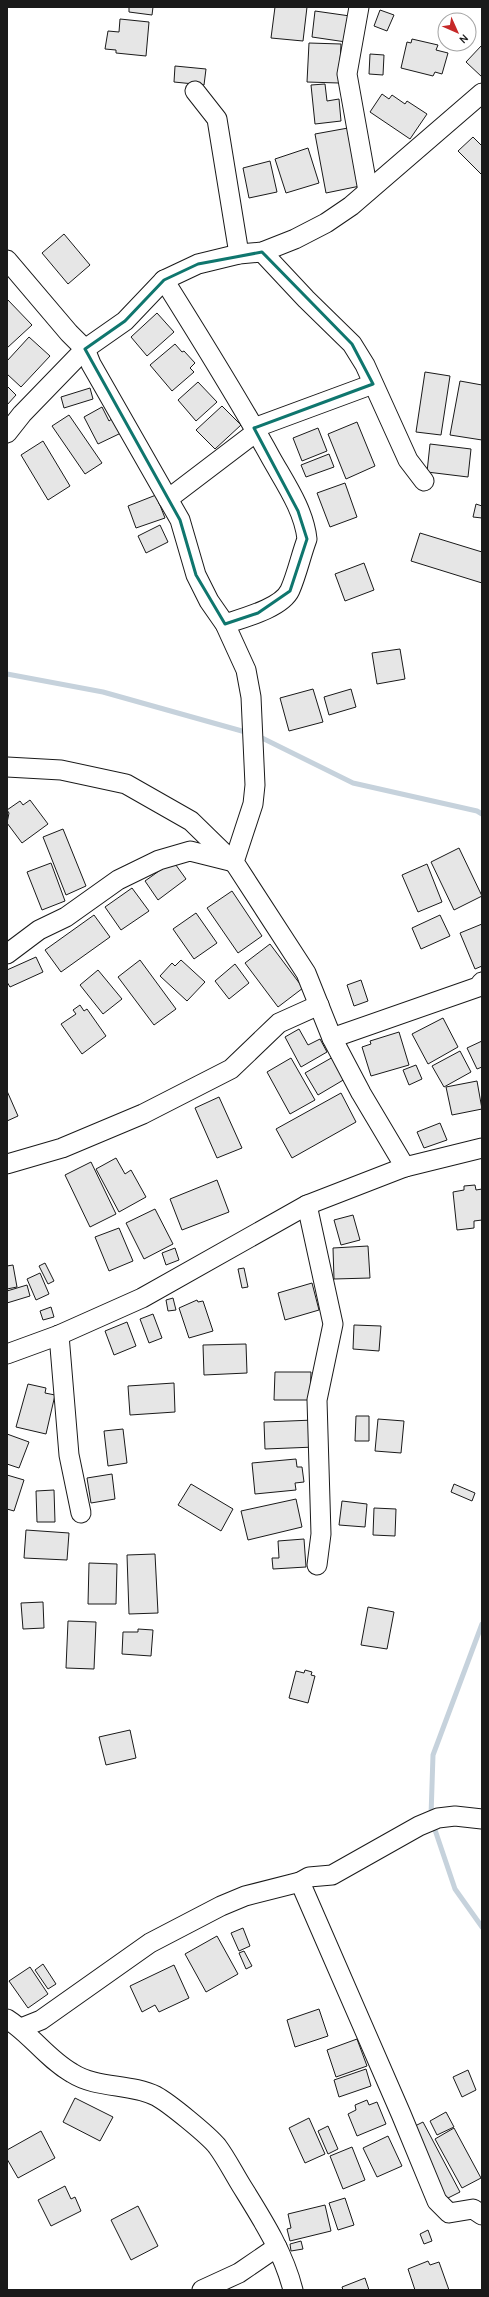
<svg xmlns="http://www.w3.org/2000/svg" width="489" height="2297" viewBox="0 0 489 2297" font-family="Karla,sans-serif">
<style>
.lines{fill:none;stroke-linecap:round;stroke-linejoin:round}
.stream{stroke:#c6d2dc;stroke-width:5}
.building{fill:#e6e6e6;stroke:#1a1a1a}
.minor-casing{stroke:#1a1a1a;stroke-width:21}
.minor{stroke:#fff;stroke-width:19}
.marked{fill:none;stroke:#0f766e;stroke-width:3;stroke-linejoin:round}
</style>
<rect width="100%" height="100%" fill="#fff"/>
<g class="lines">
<g class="stream">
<path d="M7,674L103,692L249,733"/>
<path d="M256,735L353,783L477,811L482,814"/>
<path d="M431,1816L433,1755L482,1624"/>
<path d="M433,1824L455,1889L482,1927"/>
</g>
</g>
<g class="building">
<path d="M129,7H153L152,15L129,12Z"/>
<path d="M275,7H307L303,41L271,38Z"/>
<path d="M380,10L394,15L387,31L374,26Z"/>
<path d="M315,11L350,16L346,42L312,37Z"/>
<path d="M120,19L149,22L146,56L116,53V50L105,49L108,31L119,32Z"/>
<path d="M412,39L438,45L436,50L448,53L442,74L435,72L433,76L401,68L407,42L411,43Z"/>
<path d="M309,43L341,44L339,83L307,82Z"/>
<path d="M482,45V77L466,62Z"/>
<path d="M370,54L384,55L383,75L369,74Z"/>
<path d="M175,66L206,69L204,85L174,82Z"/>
<path d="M325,84L327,101L339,99L341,121L315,124L311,85Z"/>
<path d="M382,94L389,99L392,95L405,104L407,101L427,114L410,139L370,112Z"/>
<path d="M348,128L360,186L326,193L315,134Z"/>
<path d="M473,137L482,146V175L458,151Z"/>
<path d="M308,148L319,183L286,193L275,159Z"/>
<path d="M270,161L277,192L249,198L243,168Z"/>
<path d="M64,234L90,265L68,284L42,253Z"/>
<path d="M7,299L32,325L7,348Z"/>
<path d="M157,313L174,332L147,356L131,337Z"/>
<path d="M29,337L50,356L21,387L7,374V361Z"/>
<path d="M175,344L182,352L184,351L195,363L190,368L194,372L172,391L150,365Z"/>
<path d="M425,372L450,376L441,435L416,432Z"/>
<path d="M460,381L482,385V440L450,435Z"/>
<path d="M198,382L217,402L196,421L178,400Z"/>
<path d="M7,386L16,395L7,405Z"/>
<path d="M90,388L93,399L64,408L61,397Z"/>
<path d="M222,406L241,425L215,449L196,430Z"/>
<path d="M102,407L109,421L113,418L121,433L98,444L84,417Z"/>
<path d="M69,415L102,463L85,474L52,426Z"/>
<path d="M357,422L375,466L346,479L328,434Z"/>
<path d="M318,428L327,451L302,461L293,438Z"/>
<path d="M43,441L70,486L48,500L21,455Z"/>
<path d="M430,444L471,449L468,477L427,472Z"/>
<path d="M329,454L334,467L306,477L301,465Z"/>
<path d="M345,483L357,517L330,527L317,493Z"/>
<path d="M156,495L165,518L136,528L128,506Z"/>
<path d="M476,504L482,506V518L473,517Z"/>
<path d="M160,525L168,542L146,553L138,536Z"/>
<path d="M420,533L482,552V583L411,561Z"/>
<path d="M364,563L374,590L345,601L335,574Z"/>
<path d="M400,649L405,679L377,684L372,653Z"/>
<path d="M313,689L323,722L289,731L280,698Z"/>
<path d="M351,689L356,707L329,715L324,697Z"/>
<path d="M30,800L48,824L22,843L7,823L9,813L7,810L20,801L23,805Z"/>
<path d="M63,829L86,886L66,895L43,837Z"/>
<path d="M459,848L482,896L454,910L431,862Z"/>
<path d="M173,861L186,879L158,900L145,881Z"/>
<path d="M51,863L65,901L42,910L27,872Z"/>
<path d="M427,864L442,902L418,912L402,875Z"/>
<path d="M132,888L149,911L121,930L105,907Z"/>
<path d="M232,891L262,936L238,953L207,908Z"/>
<path d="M196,913L217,943L194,959L173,929Z"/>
<path d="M94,915L110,937L61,972L45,950Z"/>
<path d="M440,915L450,936L421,949L412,928Z"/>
<path d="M482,924V966L475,969L460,933Z"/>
<path d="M270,944L303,988L278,1007L245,963Z"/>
<path d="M36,957L43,972L10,987L7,982V970Z"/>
<path d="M140,960L176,1009L154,1025L118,977Z"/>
<path d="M181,960L205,982L187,1001L160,976L172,963L175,966Z"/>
<path d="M235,964L249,983L229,999L215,981Z"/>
<path d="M98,970L122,999L103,1014L80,985Z"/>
<path d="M361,980L368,1001L354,1006L347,985Z"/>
<path d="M80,1005L84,1011L87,1009L106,1036L82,1054L61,1024L76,1014L73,1010Z"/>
<path d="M443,1018L458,1047L428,1064L412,1034Z"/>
<path d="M299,1029L308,1045L320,1039L327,1052L301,1067L285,1037Z"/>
<path d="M399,1032L409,1065L371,1076L362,1047L371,1044L370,1041Z"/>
<path d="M482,1041V1067L477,1069L467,1048Z"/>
<path d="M460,1051L471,1072L444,1087L432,1066Z"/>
<path d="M333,1057L345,1079L318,1095L305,1073Z"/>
<path d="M291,1058L315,1100L290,1114L267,1072Z"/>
<path d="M416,1065L422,1079L409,1085L403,1070Z"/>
<path d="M477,1081L482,1109L452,1115L446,1087Z"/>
<path d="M7,1091L18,1116L7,1121Z"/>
<path d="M341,1093L356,1122L292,1158L276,1129Z"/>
<path d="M219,1097L242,1148L217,1158L195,1108Z"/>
<path d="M440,1123L447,1140L424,1148L417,1132Z"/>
<path d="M116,1158L125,1174L131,1170L146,1197L119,1212L96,1169Z"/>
<path d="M91,1162L116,1214L90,1227L65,1175Z"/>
<path d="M217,1180L229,1212L182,1230L170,1199Z"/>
<path d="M475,1185L476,1190L482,1189V1220L474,1221V1228L457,1230L453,1192L464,1190V1186Z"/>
<path d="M155,1209L173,1244L144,1259L126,1223Z"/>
<path d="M353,1215L360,1240L341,1245L334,1220Z"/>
<path d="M119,1228L133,1261L109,1271L95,1237Z"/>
<path d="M368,1246L370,1278L334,1279L333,1248Z"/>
<path d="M175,1248L179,1260L166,1265L162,1253Z"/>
<path d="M45,1263L54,1281L48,1284L39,1266Z"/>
<path d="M13,1265L17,1287L7,1289V1266Z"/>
<path d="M244,1268L248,1287L242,1288L238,1269Z"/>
<path d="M40,1273L49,1294L36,1300L27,1279Z"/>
<path d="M312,1283L319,1310L285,1320L278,1293Z"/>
<path d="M27,1285L30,1296L7,1303V1291Z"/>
<path d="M173,1298L176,1310L168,1311L166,1300Z"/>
<path d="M197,1300L198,1302L203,1301L213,1331L189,1338L179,1308Z"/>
<path d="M51,1307L54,1317L43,1320L40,1311Z"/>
<path d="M153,1314L162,1338L149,1343L140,1319Z"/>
<path d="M127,1322L136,1346L114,1355L105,1331Z"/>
<path d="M354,1325L381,1326L379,1351L353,1349Z"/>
<path d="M246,1344L247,1373L204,1375L203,1345Z"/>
<path d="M275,1372H311L310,1400H274Z"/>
<path d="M174,1383L175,1412L130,1415L128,1386Z"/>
<path d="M28,1384L46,1388L45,1393L55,1395L46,1434L16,1427Z"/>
<path d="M356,1416H369V1441H355Z"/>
<path d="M378,1419L404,1421L401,1453L375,1451Z"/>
<path d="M314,1420L315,1447L265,1449L264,1422Z"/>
<path d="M123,1429L127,1463L108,1466L104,1431Z"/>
<path d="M7,1434L29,1442L19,1468L7,1464Z"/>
<path d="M296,1459L297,1467H302L304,1482L295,1483L296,1490L255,1494L252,1463Z"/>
<path d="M112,1474L115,1499L91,1503L87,1478Z"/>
<path d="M7,1475L24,1480L14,1511L7,1509Z"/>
<path d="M191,1484L233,1509L221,1531L178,1505Z"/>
<path d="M454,1484L475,1493L472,1501L451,1492Z"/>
<path d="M54,1490L55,1522H37L36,1491Z"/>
<path d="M296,1499L302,1527L248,1540L241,1511Z"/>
<path d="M342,1501L367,1504L365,1527L339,1525Z"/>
<path d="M374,1508L396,1509L395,1536L373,1535Z"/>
<path d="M26,1530L69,1533L67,1560L24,1558Z"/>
<path d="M304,1539L306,1567L273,1569L272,1558H279L278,1541Z"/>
<path d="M155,1554L158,1613L129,1614L127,1555Z"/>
<path d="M89,1563L117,1564L116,1604H88Z"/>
<path d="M43,1602L44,1628L23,1629L21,1603Z"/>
<path d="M368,1607L394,1612L387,1649L361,1645Z"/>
<path d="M68,1621L96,1622L94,1669L66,1668Z"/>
<path d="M138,1629L153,1630L151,1656L122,1654L123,1632H138Z"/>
<path d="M305,1670L312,1672L311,1675L315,1676L308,1703L289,1698L296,1671L304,1673Z"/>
<path d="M130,1730L136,1758L106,1765L99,1737Z"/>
<path d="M243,1928L250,1946L239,1951L231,1933Z"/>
<path d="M217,1936L238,1974L206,1992L185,1954Z"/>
<path d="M244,1951L252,1966L246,1969L239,1953Z"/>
<path d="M43,1964L56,1984L48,1989L35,1970Z"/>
<path d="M174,1965L189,1998L159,2012L155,2005L142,2012L130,1986Z"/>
<path d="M30,1967L48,1994L28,2008L9,1981Z"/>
<path d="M319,2009L328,2036L295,2047L287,2020Z"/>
<path d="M357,2039L367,2066L336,2077L327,2050Z"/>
<path d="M366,2069L371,2086L339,2097L334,2080Z"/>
<path d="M468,2070L476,2090L462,2097L453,2077Z"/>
<path d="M75,2098L113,2117L100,2141L63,2122Z"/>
<path d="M367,2100L369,2105L377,2102L386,2124L357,2136L348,2114L356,2110L355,2105Z"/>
<path d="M446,2112L454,2127L437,2135L430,2121Z"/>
<path d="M309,2118L325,2154L305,2163L289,2128Z"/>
<path d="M423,2122L460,2192L446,2199L409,2129Z"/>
<path d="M328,2126L338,2149L328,2154L318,2131Z"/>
<path d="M454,2128L481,2178L462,2188L435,2139Z"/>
<path d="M41,2131L55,2158L18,2178L7,2159V2150Z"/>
<path d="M388,2136L402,2166L377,2177L363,2148Z"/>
<path d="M352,2147L365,2180L343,2189L330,2156Z"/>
<path d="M65,2186L71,2199L75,2197L81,2211L51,2226L38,2200Z"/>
<path d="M345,2198L354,2225L338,2230L329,2203Z"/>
<path d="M325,2205L331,2231L290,2241L287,2229L291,2228L288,2214Z"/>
<path d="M138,2206L158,2246L131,2260L111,2220Z"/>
<path d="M428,2230L432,2241L424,2244L420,2234Z"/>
<path d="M301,2241L303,2249L291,2251L290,2244Z"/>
<path d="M428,2261L430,2265L439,2262L449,2290H415L408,2269Z"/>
<path d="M365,2278L369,2290H343L342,2287Z"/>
</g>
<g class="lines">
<defs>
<g id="minor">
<path d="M359,7L347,74L368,191"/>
<path d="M195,91L217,119L239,254"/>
<path d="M262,252L306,299L352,344L365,365L408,460L424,481"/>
<path d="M7,260L69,333L85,349L91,364L180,520L196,575L209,601L225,624L246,670L251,697L255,785L253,804L234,862L306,973L332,1038L361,1093L405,1167"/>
<path d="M164,280C201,339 238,398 271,458C285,483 304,510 307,539C301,555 297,574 290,590C282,608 243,618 225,624"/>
<path d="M254,428L373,384"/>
<path d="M7,433L22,414L85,349L125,321L164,280L198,264L239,254L262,252L295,239L326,223L351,206L482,93"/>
<path d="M168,499L256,432"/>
<path d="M7,767L61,770L126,784L191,821L233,862"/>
<path d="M7,954L39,930L66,917L118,880L159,860L190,851L234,862"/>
<path d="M332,1038L478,987L482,982"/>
<path d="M7,1164L62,1148L143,1114L231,1069L279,1023L319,1005"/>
<path d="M307,1205L333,1324L317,1400L321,1534L317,1565"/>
<path d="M59,1335L69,1455L81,1513"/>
<path d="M7,1354L59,1335L142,1298L307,1205L405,1167L482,1148"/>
<path d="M300,1882L401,2114L437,2201L449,2213L473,2209L482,2215"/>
<path d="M7,2019C31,2034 47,2059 72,2073C97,2089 130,2083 156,2096C169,2103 208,2135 217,2146C226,2158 233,2172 241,2185C262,2219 283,2251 293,2290"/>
<path d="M21,2028L41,2020L150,1943L221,1906L245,1896L300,1882L309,1877L332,1875L419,1826L438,1818L455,1816L482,1819"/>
<path d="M202,2290L239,2273L277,2247"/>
</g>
</defs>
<use href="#minor" class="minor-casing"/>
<use href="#minor" class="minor"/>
</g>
<path class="marked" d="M262,252L352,344L373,384L254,428L298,511L307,539L290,591L258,613L225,624L196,575L180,520L85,349L125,321L164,280L198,264Z"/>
<rect width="489" height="2297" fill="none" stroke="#1a1a1a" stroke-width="16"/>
<g transform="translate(457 32) rotate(135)"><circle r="19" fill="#ffffff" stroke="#a3a3a3"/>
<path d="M0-3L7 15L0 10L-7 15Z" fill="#c62828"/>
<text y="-6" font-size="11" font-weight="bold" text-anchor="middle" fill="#1a1a1a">N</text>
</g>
</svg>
